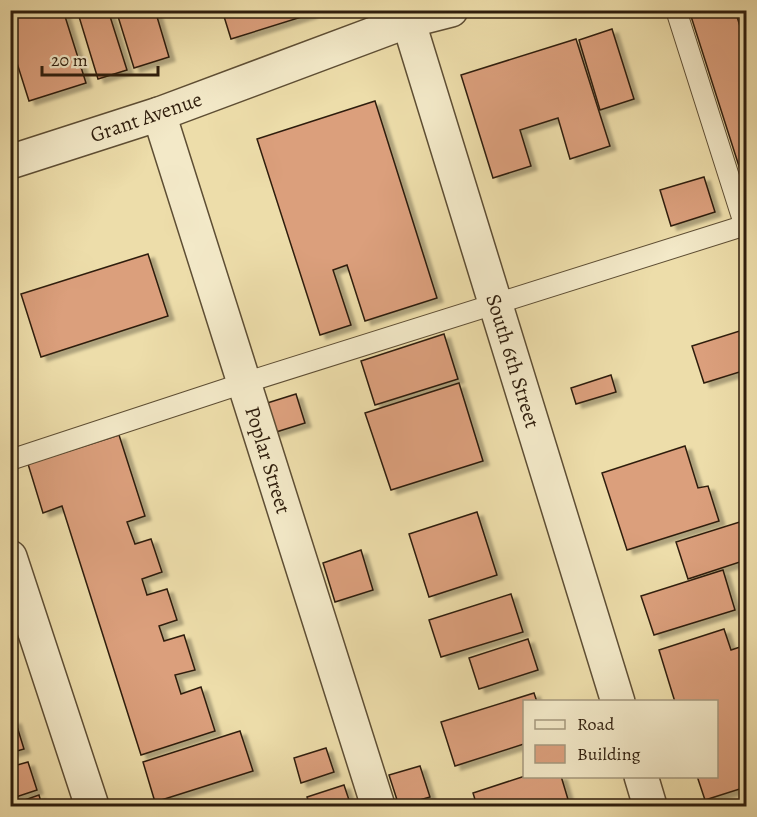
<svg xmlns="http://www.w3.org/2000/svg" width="757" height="817" viewBox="0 0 757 817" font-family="Alegreya,serif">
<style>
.building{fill:#db9f7c;stroke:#2f1e0d;stroke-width:1.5;filter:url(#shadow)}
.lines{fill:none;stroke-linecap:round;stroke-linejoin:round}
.service-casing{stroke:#5e4e34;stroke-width:22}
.minor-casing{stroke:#5e4e34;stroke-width:36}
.tertiary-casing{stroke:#5e4e34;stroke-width:36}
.service{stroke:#f3e9c8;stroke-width:20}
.minor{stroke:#f3e9c8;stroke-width:33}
.tertiary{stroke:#f3e9c8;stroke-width:33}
.labels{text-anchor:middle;stroke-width:5;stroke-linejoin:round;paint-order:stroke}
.street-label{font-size:21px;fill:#2f1e0d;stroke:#f3e9c8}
</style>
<defs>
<filter id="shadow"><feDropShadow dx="6" dy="4" stdDeviation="1.5" flood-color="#0004"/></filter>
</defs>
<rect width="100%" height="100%" fill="#edddaa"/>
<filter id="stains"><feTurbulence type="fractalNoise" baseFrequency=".00333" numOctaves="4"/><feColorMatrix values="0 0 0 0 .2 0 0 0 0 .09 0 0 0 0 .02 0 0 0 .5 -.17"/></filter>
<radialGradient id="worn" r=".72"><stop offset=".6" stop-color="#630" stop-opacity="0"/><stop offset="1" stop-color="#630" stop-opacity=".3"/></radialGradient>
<g class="building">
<path d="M10,10H63L86,83L29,101L10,41Z"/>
<path d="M77,10H108L127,70L98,79Z"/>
<path d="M116,10H155L169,57L134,68Z"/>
<path d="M222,10H310L311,14L231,39Z"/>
<path d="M689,10H735L746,46V185H745Z"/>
<path d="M612,29L634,99L600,110L579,40Z"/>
<path d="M576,39L610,146L570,159L558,118L520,130L531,166L493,178L461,75Z"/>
<path d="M375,101L437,298L365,321L347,265L333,270L351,325L320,335L257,139Z"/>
<path d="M704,177L715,212L671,226L660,190Z"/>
<path d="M148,254L168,316L41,357L21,294Z"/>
<path d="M746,329V370L704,383L692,346Z"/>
<path d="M444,334L458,379L375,405L361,361Z"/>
<path d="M611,375L616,392L576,404L571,388Z"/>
<path d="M459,383L483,461L391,490L365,413Z"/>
<path d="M296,394L305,423L273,433L264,404Z"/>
<path d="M119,435L145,516L127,522L135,544L151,539L162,572L142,579L147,595L167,589L177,620L159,626L164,641L184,635L195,670L175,675L181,694L201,687L215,731L141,755L62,506L43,513L28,464Z"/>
<path d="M685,446L698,488L708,486L719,521L627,550L602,473Z"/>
<path d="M477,512L497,575L429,597L409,534Z"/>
<path d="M746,520V560L688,579L676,542Z"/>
<path d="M361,550L373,590L335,602L323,563Z"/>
<path d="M723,570L735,610L654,635L641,596Z"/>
<path d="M511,594L523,632L441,657L429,620Z"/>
<path d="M724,629L731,650L746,645V787L705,800L697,776H716V702H675L659,650Z"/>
<path d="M528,639L538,670L479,689L469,658Z"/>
<path d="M534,693L537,702H524V744L455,766L441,722Z"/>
<path d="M15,720L24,749L10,753V721Z"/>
<path d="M240,731L253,771L155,802L143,762Z"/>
<path d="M326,748L334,772L301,783L294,758Z"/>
<path d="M28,762L37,790L10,799V767Z"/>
<path d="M420,766L430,797L399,806L389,775Z"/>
<path d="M525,776H561L570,806H477L473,793Z"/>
<path d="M344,785L351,806H310L307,797Z"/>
<path d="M39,795L42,806H10V805Z"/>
</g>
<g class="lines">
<defs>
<g id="service">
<path d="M676,10L746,230"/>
<path d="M10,460L244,383L746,225"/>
</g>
<g id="minor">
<path d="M405,10L618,702"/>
<path d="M159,114L378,806"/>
<path d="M10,557L92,806"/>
<path d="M641,776L650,806"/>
</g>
<path id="tertiary" d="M10,162L159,114L408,21L451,10"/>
</defs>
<use href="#service" class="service-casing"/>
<use href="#minor" class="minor-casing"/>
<use href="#tertiary" class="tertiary-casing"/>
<use href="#service" class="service"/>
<use href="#minor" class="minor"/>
<use href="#tertiary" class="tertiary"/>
</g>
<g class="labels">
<g class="street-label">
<text transform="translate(146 117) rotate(-19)" y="7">Grant Avenue</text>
<text transform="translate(513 361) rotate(73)" y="7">South 6th Street</text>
<text transform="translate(268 460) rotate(73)" y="7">Poplar Street</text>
</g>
</g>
<rect width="757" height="817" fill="none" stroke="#edddaa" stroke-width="36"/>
<rect x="12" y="12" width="733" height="793" fill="none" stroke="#2f1e0d" stroke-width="3"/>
<rect x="18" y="18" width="721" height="781" fill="none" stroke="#2f1e0d" stroke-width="1.5"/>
<rect x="523" y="700" width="195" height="78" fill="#f3e9c8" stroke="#a5987d" stroke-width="1.5"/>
<rect x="535" y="720" width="30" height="9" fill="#f3e9c8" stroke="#a5987d" stroke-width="1.5"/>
<text x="577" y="730" font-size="18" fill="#2f1e0d">Road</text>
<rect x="535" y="745" width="30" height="18" fill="#db9f7c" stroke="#a5987d" stroke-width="1.5"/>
<text x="577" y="760" font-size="18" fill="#2f1e0d">Building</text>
<path d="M42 66v9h116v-9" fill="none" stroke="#2f1e0d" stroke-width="3"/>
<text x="51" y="66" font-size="18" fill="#2f1e0d" stroke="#f3e9c8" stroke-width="4.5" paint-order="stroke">20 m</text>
<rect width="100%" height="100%" filter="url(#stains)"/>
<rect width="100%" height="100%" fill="url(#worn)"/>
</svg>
